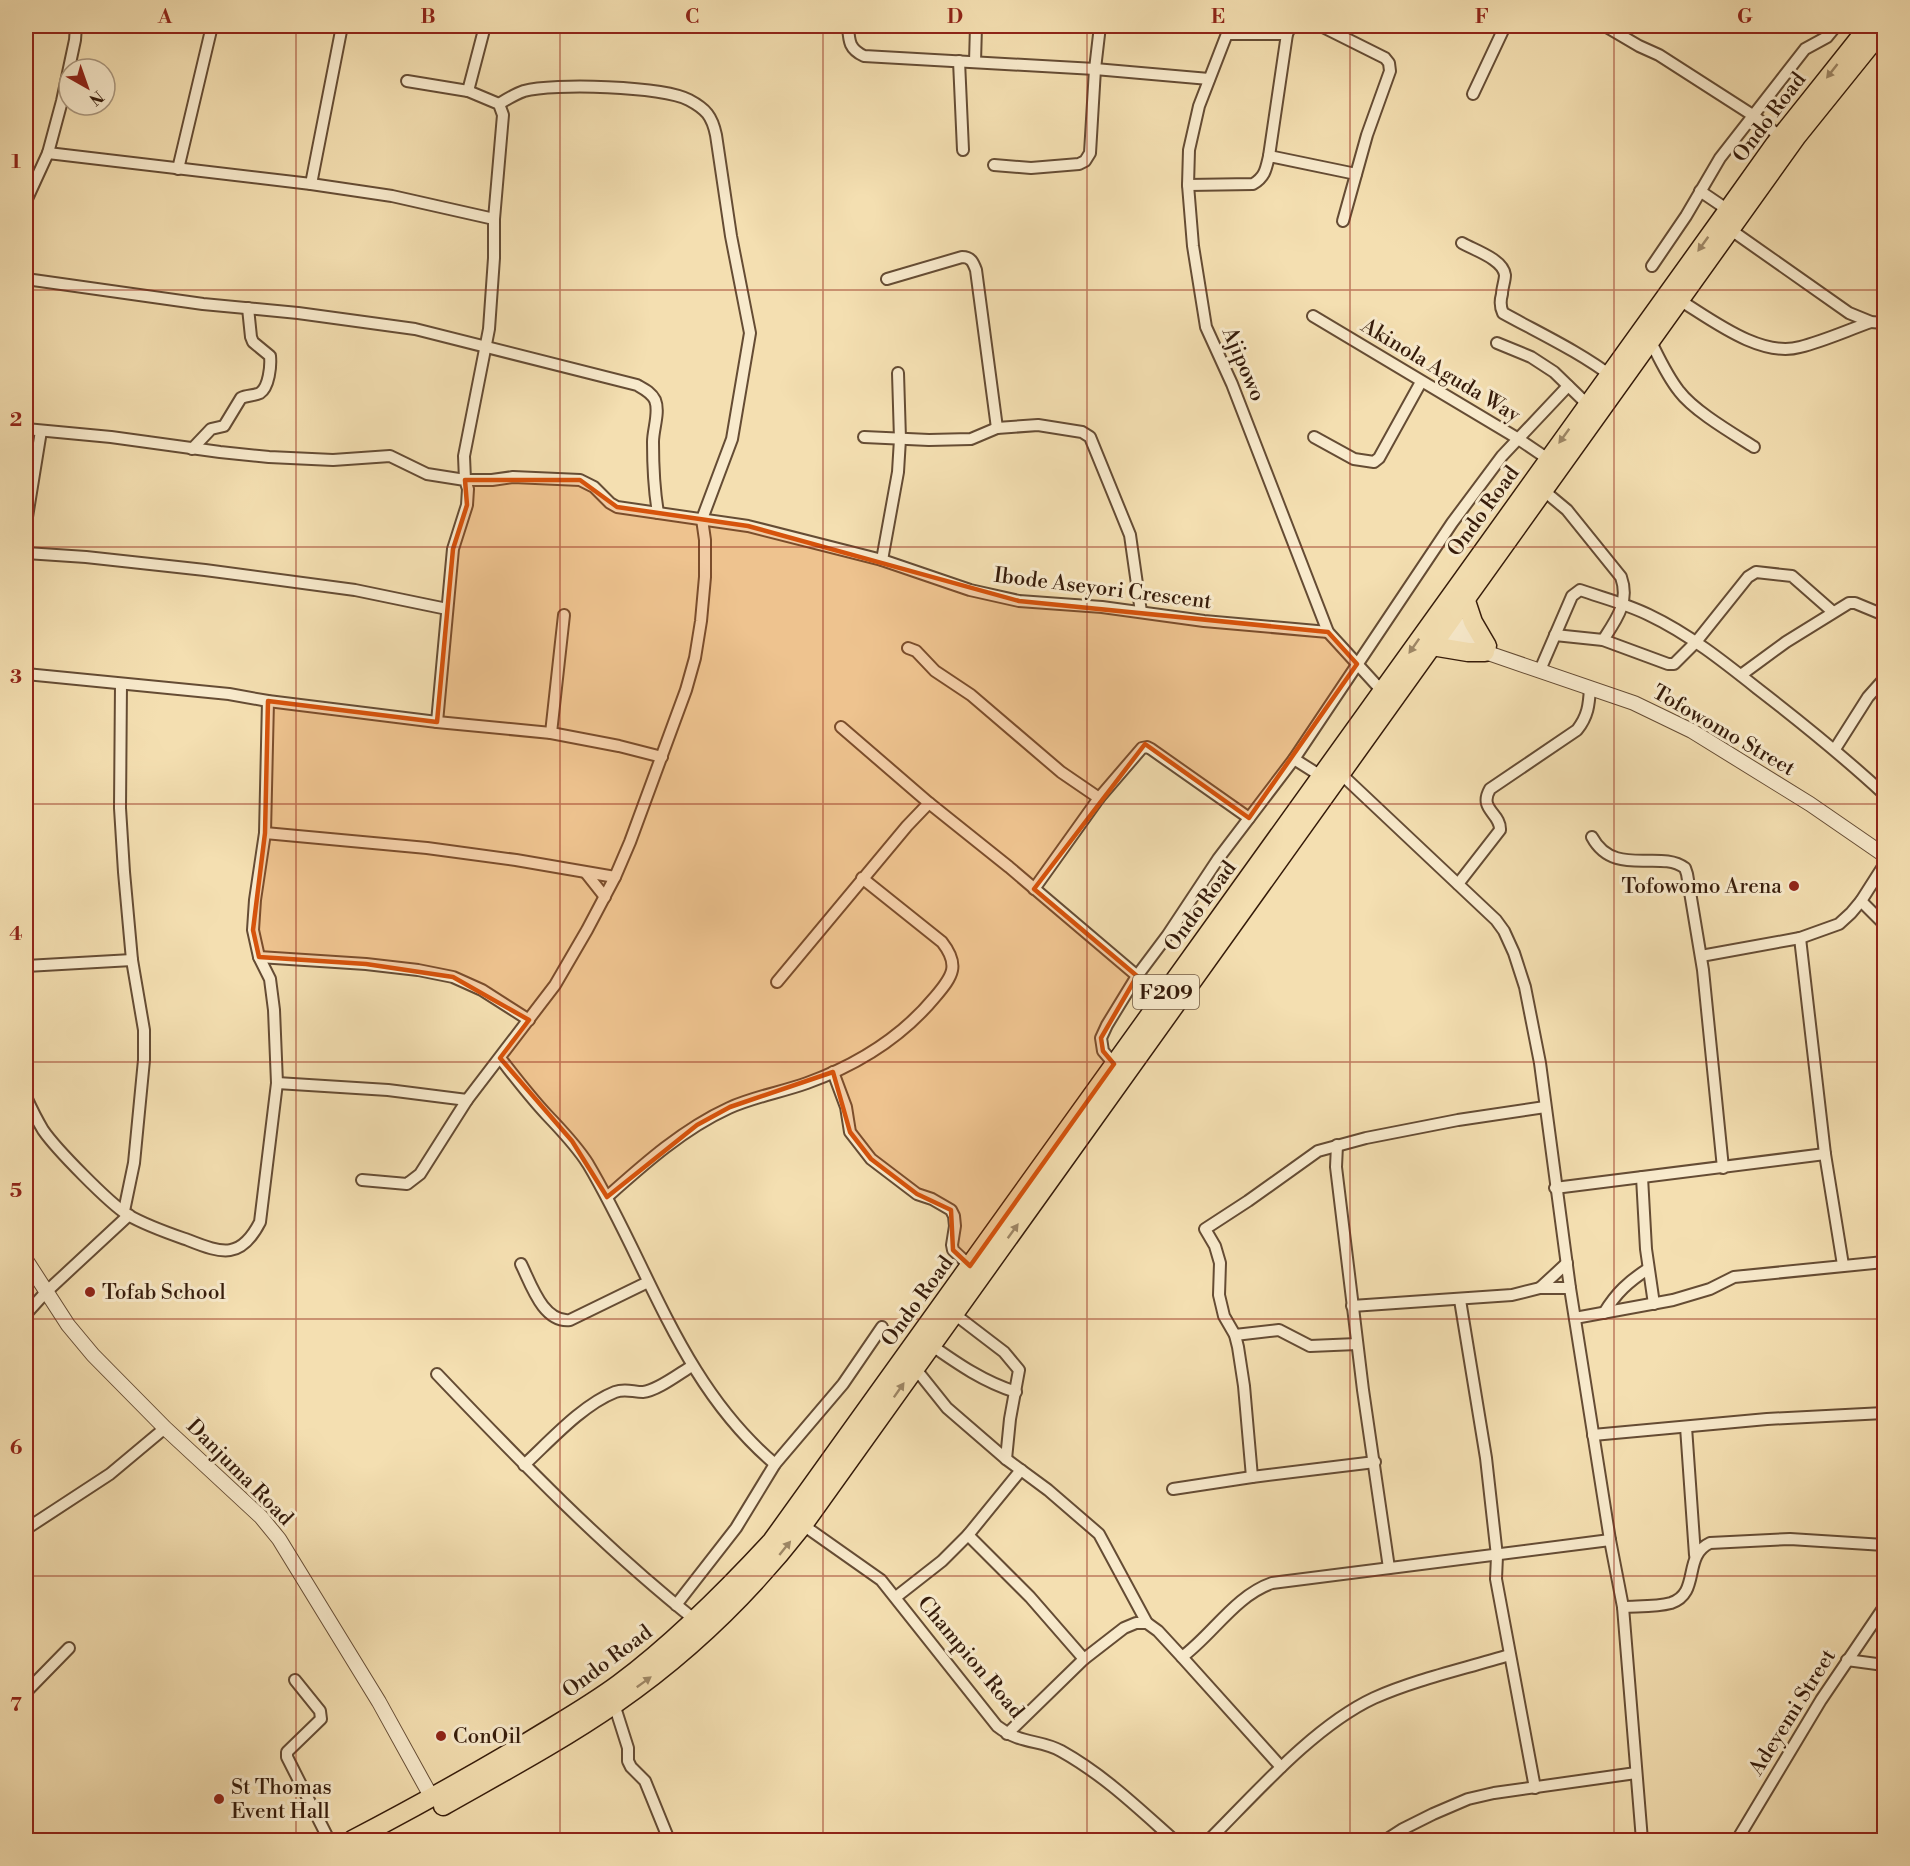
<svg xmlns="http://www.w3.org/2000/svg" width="1910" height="1866" viewBox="0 0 1910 1866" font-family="'Libre Bodoni',serif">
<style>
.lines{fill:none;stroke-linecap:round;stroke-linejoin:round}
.minor-casing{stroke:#654c34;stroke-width:14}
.tertiary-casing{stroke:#654c34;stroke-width:16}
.primary-casing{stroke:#351b0a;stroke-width:21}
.minor{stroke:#f8eacc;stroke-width:10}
.tertiary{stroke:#f8eacc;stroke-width:14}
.primary{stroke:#f4dfb1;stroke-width:18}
.oneway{fill:#9e8766}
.marked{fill:#d6530c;fill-opacity:0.2;stroke:#d6530c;stroke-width:4.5;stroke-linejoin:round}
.grid{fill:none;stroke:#8f2418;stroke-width:1.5;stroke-opacity:0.55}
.poi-dot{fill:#8f2418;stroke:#f8eacc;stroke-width:2}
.labels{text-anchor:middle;stroke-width:6;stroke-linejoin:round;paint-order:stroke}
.shield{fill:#f8eacc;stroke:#705944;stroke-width:1.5}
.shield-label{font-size:20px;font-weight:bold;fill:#351b0a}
.street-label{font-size:21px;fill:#351b0a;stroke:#f8eacc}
.poi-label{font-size:21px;fill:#351b0a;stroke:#f8eacc;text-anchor:start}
.neatline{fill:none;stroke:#8f2418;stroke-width:2}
.grid-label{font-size:20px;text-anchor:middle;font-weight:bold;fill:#8f2418}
</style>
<rect width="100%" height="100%" fill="#f4dfb1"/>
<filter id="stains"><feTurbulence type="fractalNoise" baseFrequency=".00333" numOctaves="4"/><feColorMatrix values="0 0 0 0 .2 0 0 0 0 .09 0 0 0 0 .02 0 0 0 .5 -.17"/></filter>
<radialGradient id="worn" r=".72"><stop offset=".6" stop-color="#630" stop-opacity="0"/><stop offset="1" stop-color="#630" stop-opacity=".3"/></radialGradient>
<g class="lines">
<defs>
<g id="minor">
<path d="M485,26L468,91L499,104L503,115L494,219V258L489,329L464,456L465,480H492L513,477L580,480L594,487L610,503L617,507L748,526L882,560L970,590L1019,601L1102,607L1204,621L1328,632"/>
<path d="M848,26C849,41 849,49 864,56L1095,69L1209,79"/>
<path d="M1230,26L1199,106L1189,150L1188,185L1193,246L1206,327L1232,384L1328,632L1381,690"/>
<path d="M1321,26L1385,58L1389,63L1390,71L1367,135L1343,221"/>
<path d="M1605,26L1639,46L1659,55L1754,116L1781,137"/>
<path d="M1228,34H1287"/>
<path d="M959,61L963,150"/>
<path d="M975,62L976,26"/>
<path d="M407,81L468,91"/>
<path d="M1473,94L1505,26"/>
<path d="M48,153L311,184L392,196L494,219"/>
<path d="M1269,156L1287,34L1291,26"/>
<path d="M994,165L1031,168L1079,164L1085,161L1090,153L1095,69L1100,26"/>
<path d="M178,169L212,26"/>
<path d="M311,184L342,26"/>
<path d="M1188,185L1253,184C1265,177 1266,169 1269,156L1356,174"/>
<path d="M1700,191L1728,210"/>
<path d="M26,201L48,153L62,101L75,40L76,26"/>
<path d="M1731,230L1849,313L1871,322L1884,323"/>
<path d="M1462,243C1474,250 1503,259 1505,275C1505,281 1502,288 1502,294C1500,301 1500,307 1503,313C1541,334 1580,352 1614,378"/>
<path d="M1652,266L1686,216L1720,158L1805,49L1827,37L1836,26"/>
<path d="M26,279L203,304L298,313L415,329L637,385C644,389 651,392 655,400C660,412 653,429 653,442C653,466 654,489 658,513"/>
<path d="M887,279L962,257C971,257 973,262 976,270L997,428"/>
<path d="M1681,301C1712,320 1761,358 1800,347C1824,341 1848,330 1871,322"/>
<path d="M1313,316L1517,438L1548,459"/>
<path d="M1651,342C1659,358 1667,376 1679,391C1694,411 1732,433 1754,447"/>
<path d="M1497,343L1531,357L1554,372L1587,404"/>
<path d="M26,429L111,437L220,452L269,457L333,460L390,456L427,474L465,480L468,489L467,505L453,549L437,722"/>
<path d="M864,437L929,440L971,439L997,428L1038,425L1082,432L1090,437L1130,535L1141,612"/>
<path d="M1314,437L1354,459L1374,462L1379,458L1421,382"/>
<path d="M192,449L211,429L224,426L241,398C247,395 254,396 260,393C269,387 271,366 270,356L253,342L251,337L248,308"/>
<path d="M1543,490L1567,510L1621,577C1630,602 1616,620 1603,640"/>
<path d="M26,523L41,431"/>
<path d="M26,553L86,557L205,570L355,590L447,609"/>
<path d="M882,560L898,472L900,439L898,373"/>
<path d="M1555,635L1603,640L1668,664H1674L1696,642L1748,577L1756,572L1792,576L1833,612"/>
<path d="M908,648L916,651L935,671L971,695L1061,772L1099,798"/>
<path d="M1540,670L1572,596L1580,590C1603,598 1627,604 1649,615C1689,634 1724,662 1758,689C1802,723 1844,757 1884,794"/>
<path d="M26,674L229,694L268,701L437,722L551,733L619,746L662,757"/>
<path d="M1741,675L1786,642L1849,603H1855L1884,615"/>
<path d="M121,684L120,808L124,872L132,960L144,1030V1060L134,1163L124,1211"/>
<path d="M841,727L929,803L1009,867L1162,997"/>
<path d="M551,733L564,615"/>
<path d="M1835,749L1868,697L1884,679"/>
<path d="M1294,759L1321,776"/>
<path d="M1340,773L1496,920L1504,931L1514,953L1525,987L1540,1063L1570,1288L1610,1540L1623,1607L1642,1840"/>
<path d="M265,833L427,848L516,860L615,877"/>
<path d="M1592,837C1614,878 1660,849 1685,868L1687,874L1703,970L1723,1168"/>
<path d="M586,873L605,897"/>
<path d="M1458,884L1500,830C1501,813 1478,810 1490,789L1577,730C1588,716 1589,705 1590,688"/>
<path d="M1034,889L1099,798L1142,748L1147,747L1151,749L1249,818"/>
<path d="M1861,901L1884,924"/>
<path d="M1800,938L1825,1154L1843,1265"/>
<path d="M1701,956L1800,938L1839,924L1851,913L1861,901L1884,865"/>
<path d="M259,957L366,964L418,970L453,977L482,990L529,1020"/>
<path d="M26,966L132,960"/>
<path d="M777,982L907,826L929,803"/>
<path d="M500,1058C515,1077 530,1097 547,1115C561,1130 576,1145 588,1164C649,1266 680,1384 775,1464"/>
<path d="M1114,1064L1103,1051L1101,1038L1107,1025L1137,976L1167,936L1218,859L1294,759L1452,523L1502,456L1568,386"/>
<path d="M833,1072L846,1107L850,1132L871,1159L917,1194L932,1199L951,1210L954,1216L955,1226L952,1245L953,1250L970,1266"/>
<path d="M277,1083L388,1090L467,1100"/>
<path d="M26,1097C31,1108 37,1120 43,1130C56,1149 109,1203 128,1215C147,1226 168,1233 188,1240C223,1254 241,1259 260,1222L277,1083L274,1010L270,979L259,957L253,930L255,900L265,833L268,701"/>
<path d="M1337,1145L1336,1167L1363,1390L1389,1568"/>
<path d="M1642,1177L1646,1249L1654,1304"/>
<path d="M362,1180L407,1184L420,1174L467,1100L555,985L587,930L615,877L630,842L686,690L695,658L701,621L705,577V540L702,519L732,439L750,333L731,236L716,135C712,116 706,109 689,100C663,86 553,83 524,91C515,94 507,99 499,104"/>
<path d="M1555,1188L1825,1154"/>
<path d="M607,1197C644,1164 683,1129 729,1108C753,1097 782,1092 807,1083C857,1065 901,1038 935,997C953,976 960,965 942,942L862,878"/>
<path d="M521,1264C531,1284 543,1323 570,1320L648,1282"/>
<path d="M1540,1288L1567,1263"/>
<path d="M1460,1300L1486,1458L1497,1556L1496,1579L1535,1788"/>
<path d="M1352,1306L1512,1295L1540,1288H1570"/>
<path d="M953,1313L1004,1352L1019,1370L1010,1419L1006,1459"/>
<path d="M1604,1313C1616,1293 1629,1281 1648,1269"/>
<path d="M26,1314L46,1292L129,1215"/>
<path d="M1575,1318L1673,1300L1710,1289L1734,1277L1884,1262"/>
<path d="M1235,1335L1279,1330L1310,1346L1357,1344"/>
<path d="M931,1345C958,1364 984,1382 1016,1392"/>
<path d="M915,1368L947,1408L1006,1459L1048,1490L1099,1534L1147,1623L1158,1631L1182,1657L1281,1767"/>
<path d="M437,1374C519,1460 602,1546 695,1620"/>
<path d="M1686,1427L1695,1555"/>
<path d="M1593,1435L1767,1419L1884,1413"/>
<path d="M524,1465C550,1441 582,1405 615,1392C625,1388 633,1392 643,1392C657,1391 680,1373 692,1366"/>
<path d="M1252,1477L1244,1386L1238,1347L1235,1335L1224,1316L1219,1295L1220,1263L1215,1246L1205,1229L1248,1201L1318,1151L1366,1138L1458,1120L1545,1107"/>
<path d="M1173,1489L1252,1477L1375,1462"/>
<path d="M803,1525L881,1580L997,1726C1021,1745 1039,1739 1061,1751C1104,1775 1138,1808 1174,1840"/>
<path d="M26,1529L110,1474L165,1428"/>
<path d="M968,1535L1030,1597L1084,1659"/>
<path d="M896,1597L942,1561L968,1535L1021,1470"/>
<path d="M676,1605L736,1528L775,1464L843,1384L882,1327"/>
<path d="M1623,1607C1639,1606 1656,1607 1671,1603C1701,1593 1682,1556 1710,1543L1790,1539L1884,1545"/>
<path d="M1182,1657C1213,1634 1235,1596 1272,1583L1610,1540"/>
<path d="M1847,1660L1884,1665"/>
<path d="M295,1680L320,1711L321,1719L287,1752V1757L329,1840"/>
<path d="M26,1692L69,1648"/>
<path d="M614,1704L628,1748V1761L631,1767L645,1781L669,1840"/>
<path d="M1007,1734L1084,1659L1124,1628L1136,1623H1147"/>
<path d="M1209,1840C1255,1794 1314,1726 1374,1698C1417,1679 1464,1669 1509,1655"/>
<path d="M1386,1840L1403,1829L1433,1814L1468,1799L1494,1793L1636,1773"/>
<path d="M1737,1840L1821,1700L1884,1607"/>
</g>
<g id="tertiary">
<path d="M1444,613L1481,642"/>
<path d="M1437,627L1485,652L1634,703L1692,731L1810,804L1884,855"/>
<path d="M26,1260L68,1325L93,1355L165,1428L261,1517L279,1539L379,1702L432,1798"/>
</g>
<g id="primary">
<path d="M1465,598L1473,622L1487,646"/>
<path d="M1432,646L1468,652H1485"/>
<path d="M443,1806C501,1773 561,1741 616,1703C687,1654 750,1593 803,1525L1797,136L1884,28"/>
<path d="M352,1840C410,1810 467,1778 523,1745C555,1725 588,1707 619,1684C675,1642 724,1593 772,1541L1728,210L1775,144L1869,26"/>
</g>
</defs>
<use href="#minor" class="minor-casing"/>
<use href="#tertiary" class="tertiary-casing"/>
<use href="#primary" class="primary-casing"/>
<use href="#minor" class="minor"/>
<use href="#tertiary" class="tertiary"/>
<use href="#primary" class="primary"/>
</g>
<defs><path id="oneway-solid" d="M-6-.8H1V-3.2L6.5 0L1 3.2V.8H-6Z" transform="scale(1.5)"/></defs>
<g class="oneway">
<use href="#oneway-solid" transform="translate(1832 71) rotate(128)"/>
<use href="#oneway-solid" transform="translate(1703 244) rotate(126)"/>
<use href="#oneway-solid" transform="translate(1564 436) rotate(126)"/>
<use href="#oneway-solid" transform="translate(1414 646) rotate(125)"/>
<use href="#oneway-solid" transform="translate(1013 1231) rotate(-54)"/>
<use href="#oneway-solid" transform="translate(899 1390) rotate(-55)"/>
<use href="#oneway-solid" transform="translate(785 1548) rotate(-51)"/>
<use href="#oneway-solid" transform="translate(644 1682) rotate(-36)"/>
</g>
<path class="marked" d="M465,480H580L617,507L748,526L1019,601L1328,632L1357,664L1249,818L1145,744L1034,889L1137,976L1101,1038L1103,1051L1114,1064L970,1266L953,1250L951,1210L917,1194L871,1159L850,1132L833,1072L730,1107L697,1125L607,1197L572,1141L500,1058L529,1020L453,977L366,964L259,957L253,930L265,833L268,701L437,722L453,549L467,505Z"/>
<path class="grid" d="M296,26V1840M560,26V1840M823,26V1840M1087,26V1840M1350,26V1840M1614,26V1840M26,290H1884M26,547H1884M26,804H1884M26,1062H1884M26,1319H1884M26,1576H1884"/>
<g class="poi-dot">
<circle cx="1794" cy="886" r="6"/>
<circle cx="90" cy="1292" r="6"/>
<circle cx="441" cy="1736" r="6"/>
<circle cx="219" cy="1799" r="6"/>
</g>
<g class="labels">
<rect class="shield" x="1133" y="975" width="66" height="34" rx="4.5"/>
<g class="shield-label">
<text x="1166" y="999">F209</text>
</g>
<g class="street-label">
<text transform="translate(1769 117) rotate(-53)" y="7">Ondo Road</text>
<text transform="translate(1244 364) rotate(67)" y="7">Ajipowo</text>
<text transform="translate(1441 370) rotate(31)" y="7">Akinola Aguda Way</text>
<text transform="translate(1483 511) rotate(-54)" y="7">Ondo Road</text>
<text transform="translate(1103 588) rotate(7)" y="7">Ibode Aseyori Crescent</text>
<text transform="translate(1724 730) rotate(30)" y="7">Tofowomo Street</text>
<text transform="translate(1200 906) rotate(-54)" y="7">Ondo Road</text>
<text transform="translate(917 1301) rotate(-54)" y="7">Ondo Road</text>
<text transform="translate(240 1472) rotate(45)" y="7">Danjuma Road</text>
<text transform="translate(971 1657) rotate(50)" y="7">Champion Road</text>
<text transform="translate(607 1661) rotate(-37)" y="7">Ondo Road</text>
<text transform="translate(1792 1712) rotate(-58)" y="7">Adeyemi Street</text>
</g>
<g class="poi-label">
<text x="1782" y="893" text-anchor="end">Tofowomo Arena</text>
<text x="102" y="1299">Tofab School</text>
<text x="453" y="1743">ConOil</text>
<text x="231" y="1794">St Thomas<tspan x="231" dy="24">Event Hall</tspan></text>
</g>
</g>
<rect width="1910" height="1866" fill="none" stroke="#f4dfb1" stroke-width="66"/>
<g transform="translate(87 87) rotate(140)"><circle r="28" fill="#f8eacc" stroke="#aa977e" stroke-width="1.5"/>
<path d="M0-4.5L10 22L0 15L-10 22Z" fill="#8f2418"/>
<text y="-9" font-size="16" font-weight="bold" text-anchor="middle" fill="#351b0a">N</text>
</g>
<rect x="33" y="33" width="1844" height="1800" class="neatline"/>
<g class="grid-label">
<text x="165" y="23">A</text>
<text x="428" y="23">B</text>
<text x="692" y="23">C</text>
<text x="955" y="23">D</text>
<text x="1218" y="23">E</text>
<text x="1482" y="23">F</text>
<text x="1745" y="23">G</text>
<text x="16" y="168">1</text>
<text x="16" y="426">2</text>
<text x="16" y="683">3</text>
<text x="16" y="940">4</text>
<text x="16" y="1197">5</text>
<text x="16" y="1454">6</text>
<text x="16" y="1711">7</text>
</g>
<rect width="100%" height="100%" filter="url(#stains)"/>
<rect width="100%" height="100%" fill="url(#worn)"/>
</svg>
